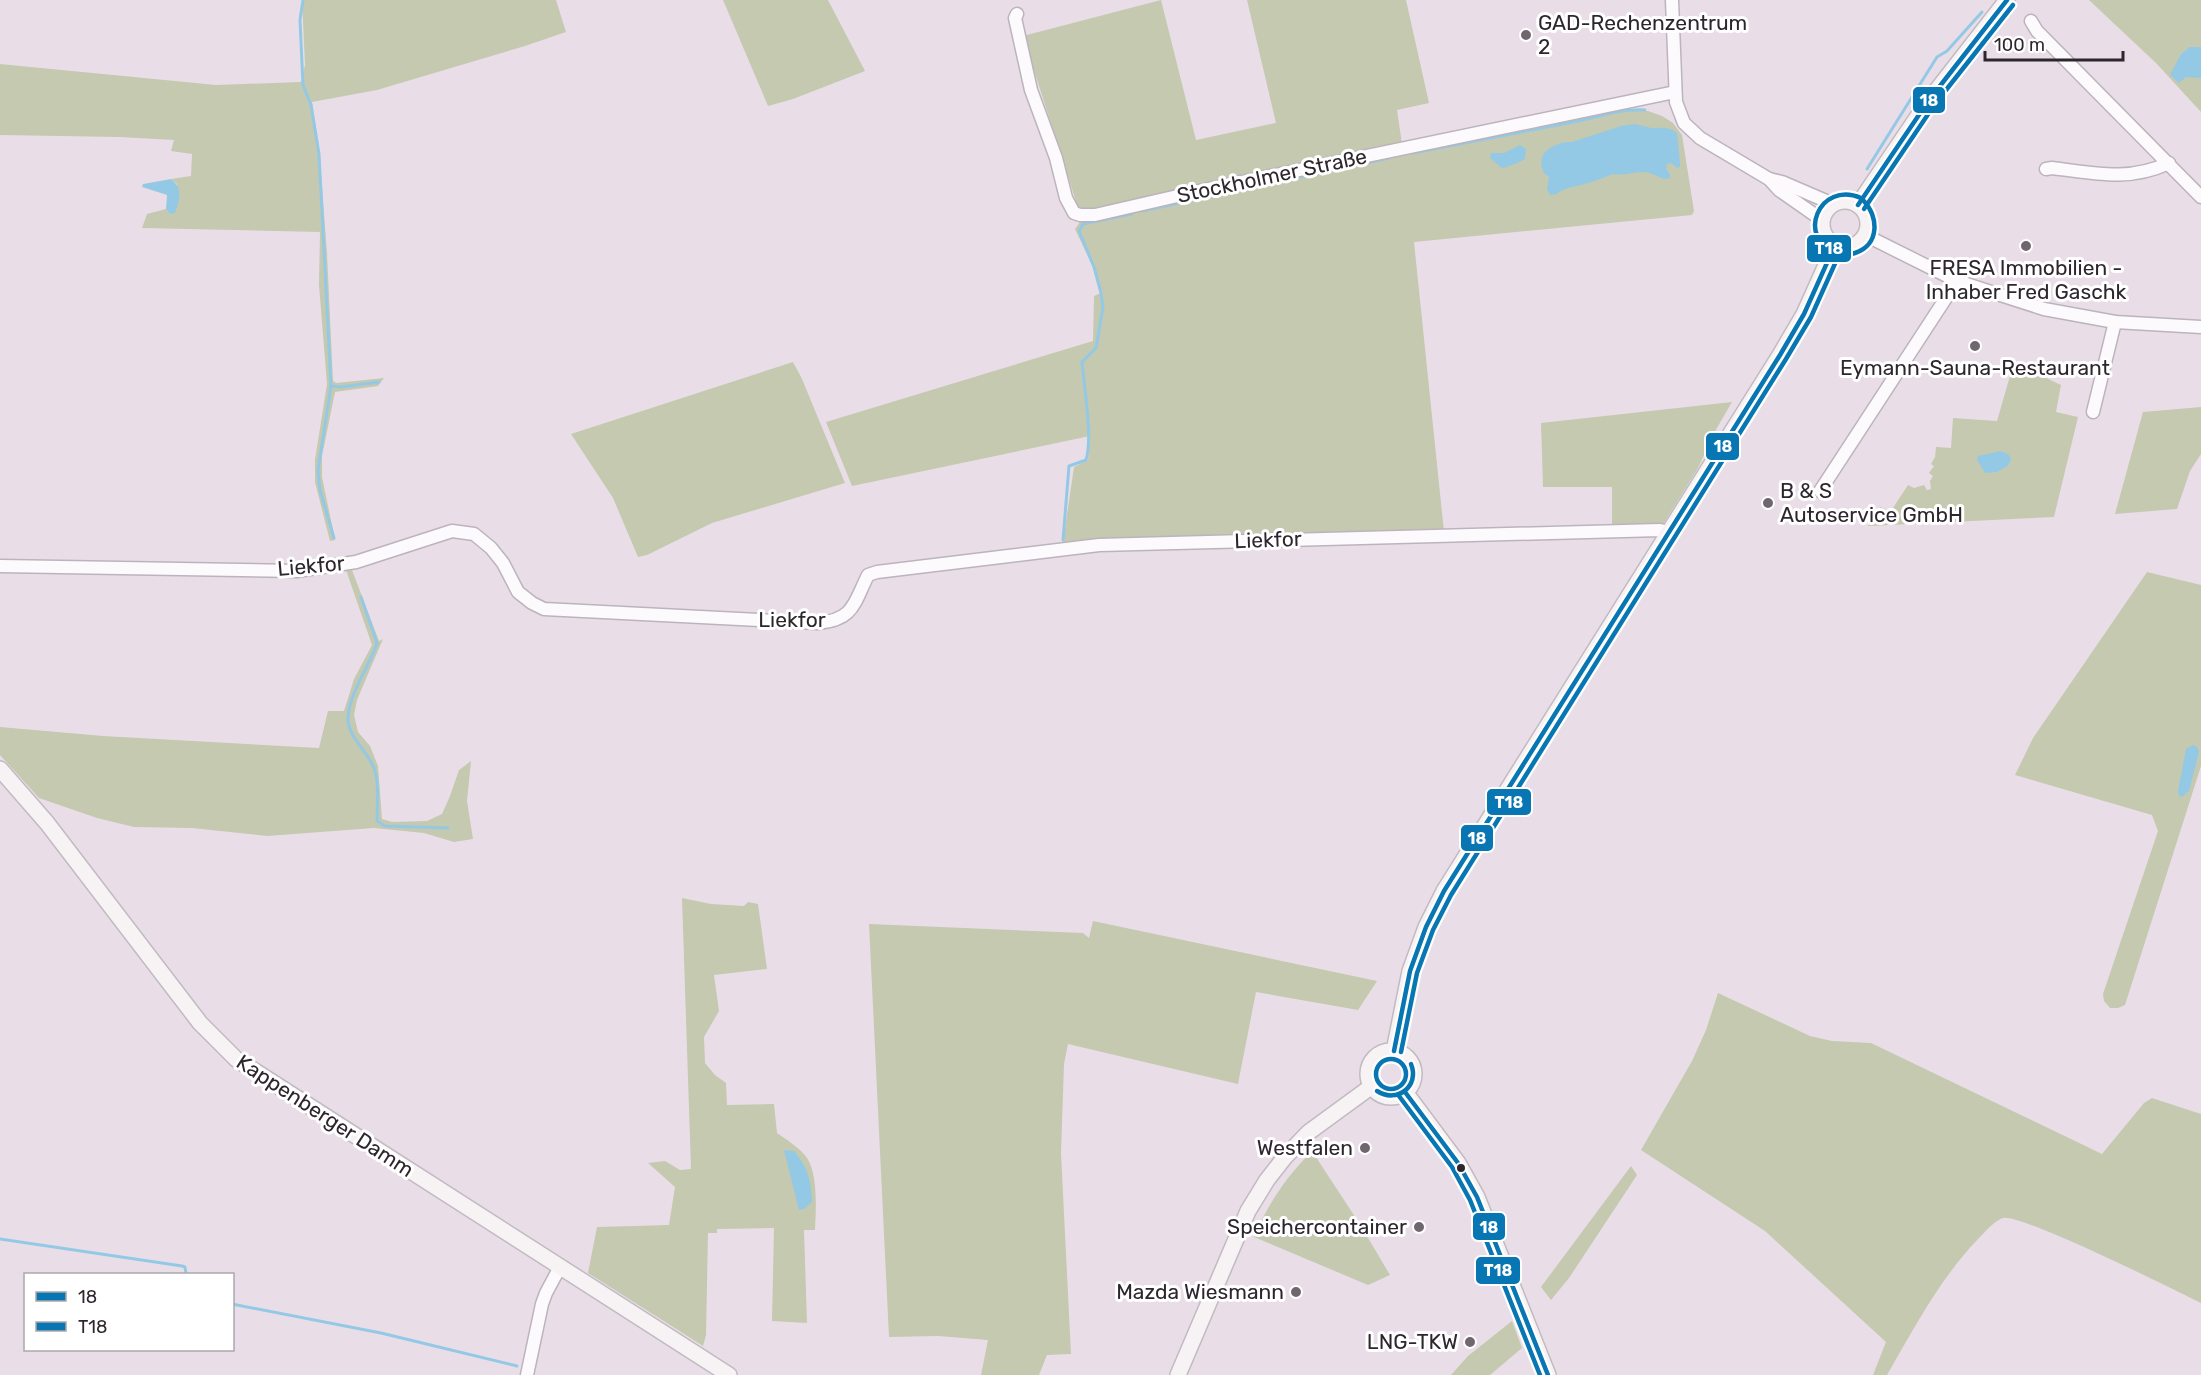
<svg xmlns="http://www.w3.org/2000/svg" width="2201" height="1375" viewBox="0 0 2201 1375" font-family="Rubik,sans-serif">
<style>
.green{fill:#c4c9b0}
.water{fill:#94c9e5}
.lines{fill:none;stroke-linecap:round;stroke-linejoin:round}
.stream{stroke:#94c9e5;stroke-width:3}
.minor-casing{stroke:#bcb4bc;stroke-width:15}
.major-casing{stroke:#c1bbc1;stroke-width:18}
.minor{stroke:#fcfafc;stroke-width:12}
.major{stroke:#f7f2f4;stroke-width:15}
.bus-1-casing{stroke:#fff;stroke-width:9}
.bus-2-casing{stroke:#fff;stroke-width:9}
.bus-1{stroke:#0776b2;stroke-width:4.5}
.bus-2{stroke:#0776b2;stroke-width:4.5}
.poi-dot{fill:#6f666e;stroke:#fff;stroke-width:2}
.bus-dot{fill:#2d262d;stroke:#fff;stroke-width:2}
.labels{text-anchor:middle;stroke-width:6;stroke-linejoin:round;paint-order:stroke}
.poi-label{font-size:21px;fill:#2d262d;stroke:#fff;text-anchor:end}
.street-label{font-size:21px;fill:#2d262d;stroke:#fff}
.line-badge{stroke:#fff;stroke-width:2}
.badge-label{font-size:16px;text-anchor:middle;font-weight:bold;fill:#fff}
</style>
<rect width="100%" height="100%" fill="#e9dee8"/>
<g class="green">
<path d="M302,0H556L566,32L525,46L377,90L312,102L319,147L327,253L333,381L336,383L384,378L378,386L335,392L322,456V477L335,540L330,541L315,482V460L327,384L319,285L320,232L142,228L147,214L166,209L170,214L177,184L171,179L191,176L192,154L171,151L174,140L119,137L0,135V64L216,85L301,82L305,65Z"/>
<path d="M723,0H828L865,71L793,99L768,106Z"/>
<path d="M1161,0L1196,140L1276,123L1247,0H1406L1429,103L1397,110L1402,144L1080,214L1023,36Z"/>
<path d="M2089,0H2201V112L2157,64Z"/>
<path d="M1623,109L1648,111L1662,116L1673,123L1682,135L1694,211L1692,215L1414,242L1444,532L1063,542L1074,467L1088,460L1090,436L852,486L826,422L1093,341L1094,296L1101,293L1093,267L1075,229L1080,222L1546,122Z"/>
<path d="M793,362L802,379L845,483L712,523L647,555L638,557L613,498L571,434Z"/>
<path d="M2014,362L2039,367L2038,371L2042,372V376L2061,385L2056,412L2078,417L2054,517L1868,526L1880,507L1891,511L1908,485L1914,488L1924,485L1927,490L1931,489L1930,481L1933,476L1929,473L1934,466L1931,464L1935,457L1936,447L1951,448L1953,418L1997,421Z"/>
<path d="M1732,402L1714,433L1698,468L1662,526L1612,527V487H1543L1541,423Z"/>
<path d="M2201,407V454L2190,471L2177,509L2115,514L2143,412Z"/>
<path d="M346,570H352L379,641L383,639L357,700L354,715L358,732L370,746L378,766L382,819L392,822L427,821L442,814L450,796L459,770L471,761L467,801L473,839L454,842L424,833L374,828L267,836L192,828L134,827L97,818L39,798L0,755V727L103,736L319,748L328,711H344L354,679L372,645Z"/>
<path d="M2147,572L2201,585V766L2125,1005L2118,1008H2110L2104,1001L2103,994L2158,831L2152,815L2015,775L2033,738Z"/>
<path d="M682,898L711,904L744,906L748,902L758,904L767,969L714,975L719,1011L704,1037L705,1063L715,1075L726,1083L727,1105L774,1104L777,1133C787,1140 800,1148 807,1158C818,1174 816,1210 815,1230H804L807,1323L772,1321L774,1228L717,1229V1233H708L706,1335L703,1346L588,1273L597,1227L669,1225L675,1187L648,1163L665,1161L680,1170L691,1169Z"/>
<path d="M1093,921L1377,981L1358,1010L1256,992L1238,1084L1068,1044L1064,1064L1061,1153L1071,1354L1047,1355L1039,1375H981L988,1340L938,1336L889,1337L869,924L1083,933L1089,938Z"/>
<path d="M1718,993L1810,1036L1832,1041L1871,1043L2102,1154L2144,1103L2152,1098L2201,1114V1303C2175,1290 2020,1213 2003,1218C1995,1220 1985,1232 1979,1238C1939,1280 1916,1325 1887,1375H1873L1886,1342L1765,1231L1641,1150L1692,1061L1706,1030Z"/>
<path d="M1312,1151L1361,1226L1390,1275L1368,1285L1254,1237C1268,1204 1286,1177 1312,1151Z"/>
<path d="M1631,1166L1637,1175L1569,1278L1551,1300L1541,1287Z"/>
<path d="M1512,1321L1522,1348L1490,1375H1451L1468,1356Z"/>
</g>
<g class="water">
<path d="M2190,47H2201V78L2186,77L2179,83L2170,75L2181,54Z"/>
<path d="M1635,124C1640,125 1646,127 1651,128C1661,128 1668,126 1677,133L1680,163V167L1677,168L1671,163L1667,164L1666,169L1670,174V178L1665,179C1657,177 1652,172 1642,172C1632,172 1623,176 1613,174C1599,180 1583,185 1568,188C1561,190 1558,195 1550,195L1547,189L1549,177L1544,173C1542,168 1540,163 1542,158C1545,147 1562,141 1572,142L1621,126Z"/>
<path d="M1520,145L1526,149L1525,159C1517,163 1512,166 1502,168L1490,158L1491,153H1504Z"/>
<path d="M171,179C183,188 180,200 175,213L170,214L166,209L167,195L142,187L143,184Z"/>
<path d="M2001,451L2009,455L2011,459L2008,466L1997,472L1985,473L1977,460L1978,456Z"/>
<path d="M2193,745L2197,747L2199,752L2189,791L2182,797L2179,796L2178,791L2186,749Z"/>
<path d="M784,1150L794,1151C808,1167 811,1181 812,1202L804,1209L799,1210Z"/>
</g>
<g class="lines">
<g class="stream">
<path d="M303,0L300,20L303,85L311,105L319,154L331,386L318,470L320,490L334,538"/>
<path d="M1413,153C1465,143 1516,133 1568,123C1594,119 1618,108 1645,110"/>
<path d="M1867,169L1937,57L1947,51L1982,12"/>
<path d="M1142,211L1389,158"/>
<path d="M331,386L341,387L379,382"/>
<path d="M1063,540L1069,466L1086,460C1093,437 1084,387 1082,362L1096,348L1103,307L1101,293L1094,267L1079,231L1083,224L1132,214"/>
<path d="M361,597L377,643C369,668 350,691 348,717C347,739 372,753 376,775C379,789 377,806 377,821L385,826L448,828"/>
<path d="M0,1239L182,1266L185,1267L186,1274"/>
<path d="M232,1304L381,1333L517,1366"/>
</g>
<defs>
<g id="minor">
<path d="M1672,0L1676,102L1684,123L1700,138L1769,179L1779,190L1822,220"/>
<path d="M1017,14L1015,18L1031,90L1056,158L1066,198L1074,213L1080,215H1095L1208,189L1675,92"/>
<path d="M2031,21L2037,31L2201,197"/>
<path d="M2046,169L2052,168C2094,173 2128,182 2169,163"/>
<path d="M1769,179L1782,182L1833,204"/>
<path d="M1865,235L1957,281L2044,309L2115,322L2201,327"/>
<path d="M2093,412L2115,322"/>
<path d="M1820,491L1957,281"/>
<path d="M0,566L297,571L356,562L452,531L474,534L491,548L503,563L518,592L532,603L544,609L818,623C854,620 854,603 868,575L877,572L1099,545L1660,530L1669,532"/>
<path d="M527,1375L542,1304L546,1293L560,1267"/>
</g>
<g id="major">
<circle cx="1845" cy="224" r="23"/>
<path d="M1858,205L1929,100L2007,0"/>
<path d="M0,769L47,823L200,1023L236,1059L729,1375"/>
<path d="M1394,1051L1410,971L1426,927L1444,891L1780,355L1804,314L1835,245"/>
<circle cx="1391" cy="1074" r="23"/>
<path d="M1405,1092L1458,1163L1477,1197L1548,1375"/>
<path d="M1178,1375L1248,1211L1267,1180L1285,1157L1309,1132L1372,1086"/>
</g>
</defs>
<use href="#minor" class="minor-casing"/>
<use href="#major" class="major-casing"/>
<use href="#minor" class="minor"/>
<use href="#major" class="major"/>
<defs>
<g id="bus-1">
<path d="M1858,205L1929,100L2007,0"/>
<path d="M1394,1051L1410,971L1426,927L1444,891L1780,355L1804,314L1835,245"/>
<path d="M1377,1091C1397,1104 1420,1086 1411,1064"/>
<path d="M1405,1092L1458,1163L1477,1197L1548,1375"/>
</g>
<g id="bus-2">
<path d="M1861,198C1819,180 1795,239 1837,253C1843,255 1849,255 1855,253C1880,245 1879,216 1863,200"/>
<path d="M1864,209L1935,104L2013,5"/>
<path d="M1401,1052L1417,973L1433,930L1451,895L1786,359L1811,317L1842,248"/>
<circle cx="1391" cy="1074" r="15"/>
<path d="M1399,1096L1452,1167L1470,1200L1540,1375"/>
</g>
</defs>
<use href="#bus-1" class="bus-1-casing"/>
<use href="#bus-2" class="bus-2-casing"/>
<use href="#bus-1" class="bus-1"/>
<use href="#bus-2" class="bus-2"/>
</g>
<g class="poi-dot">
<circle cx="1526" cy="35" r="6"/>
<circle cx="2026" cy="246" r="6"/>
<circle cx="1975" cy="346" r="6"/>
<circle cx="1768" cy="503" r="6"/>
<circle cx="1365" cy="1148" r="6"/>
<circle cx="1419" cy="1227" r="6"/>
<circle cx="1296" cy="1292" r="6"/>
<circle cx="1470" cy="1342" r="6"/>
</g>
<circle class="bus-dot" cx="1461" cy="1168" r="5"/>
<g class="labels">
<g class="poi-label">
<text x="1538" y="30" text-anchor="start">GAD-Rechenzentrum<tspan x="1538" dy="24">2</tspan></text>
<text x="2026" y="275" text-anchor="middle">FRESA Immobilien -<tspan x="2026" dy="24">Inhaber Fred Gaschk</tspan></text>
<text x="1975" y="375" text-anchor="middle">Eymann-Sauna-Restaurant</text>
<text x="1780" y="498" text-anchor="start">B &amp; S<tspan x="1780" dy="24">Autoservice GmbH</tspan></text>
<text x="1353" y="1155">Westfalen</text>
<text x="1407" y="1234">Speichercontainer</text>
<text x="1284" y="1299">Mazda Wiesmann</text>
<text x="1458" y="1349">LNG-TKW</text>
</g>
<g class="street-label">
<text transform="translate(1272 176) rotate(-12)" y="7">Stockholmer Straße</text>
<text transform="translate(1268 540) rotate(-2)" y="7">Liekfor</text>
<text transform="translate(311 566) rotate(-5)" y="7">Liekfor</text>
<text x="792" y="627">Liekfor</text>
<text transform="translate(325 1116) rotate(33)" y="7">Kappenberger Damm</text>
</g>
</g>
<g class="line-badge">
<rect x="1912" y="86" width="34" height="28" rx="6" fill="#0776b2"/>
<rect x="1806" y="234" width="46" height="29" rx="6" fill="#0776b2"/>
<rect x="1705" y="432" width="35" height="29" rx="6" fill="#0776b2"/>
<rect x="1486" y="788" width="46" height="28" rx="6" fill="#0776b2"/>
<rect x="1460" y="824" width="34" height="28" rx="6" fill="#0776b2"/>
<rect x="1472" y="1212" width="34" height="29" rx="6" fill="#0776b2"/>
<rect x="1475" y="1256" width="46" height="29" rx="6" fill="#0776b2"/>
</g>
<g class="badge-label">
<text x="1929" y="106">18</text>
<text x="1829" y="254">T18</text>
<text x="1723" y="452">18</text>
<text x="1509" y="808">T18</text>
<text x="1477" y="844">18</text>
<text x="1489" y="1233">18</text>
<text x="1498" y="1276">T18</text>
</g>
<rect x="24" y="1273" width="210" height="78" fill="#ffffff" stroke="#aba8ab" stroke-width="1.5"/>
<rect x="36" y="1292" width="30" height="9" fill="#0776b2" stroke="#aba8ab" stroke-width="1.5"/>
<text x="78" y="1303" font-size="18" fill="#2d262d">18</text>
<rect x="36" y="1322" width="30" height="9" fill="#0776b2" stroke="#aba8ab" stroke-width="1.5"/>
<text x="78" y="1333" font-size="18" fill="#2d262d">T18</text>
<path d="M1985 51v9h138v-9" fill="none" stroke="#2d262d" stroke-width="3"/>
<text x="1994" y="51" font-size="18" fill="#2d262d" stroke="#ffffff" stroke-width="4.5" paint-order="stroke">100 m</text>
</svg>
